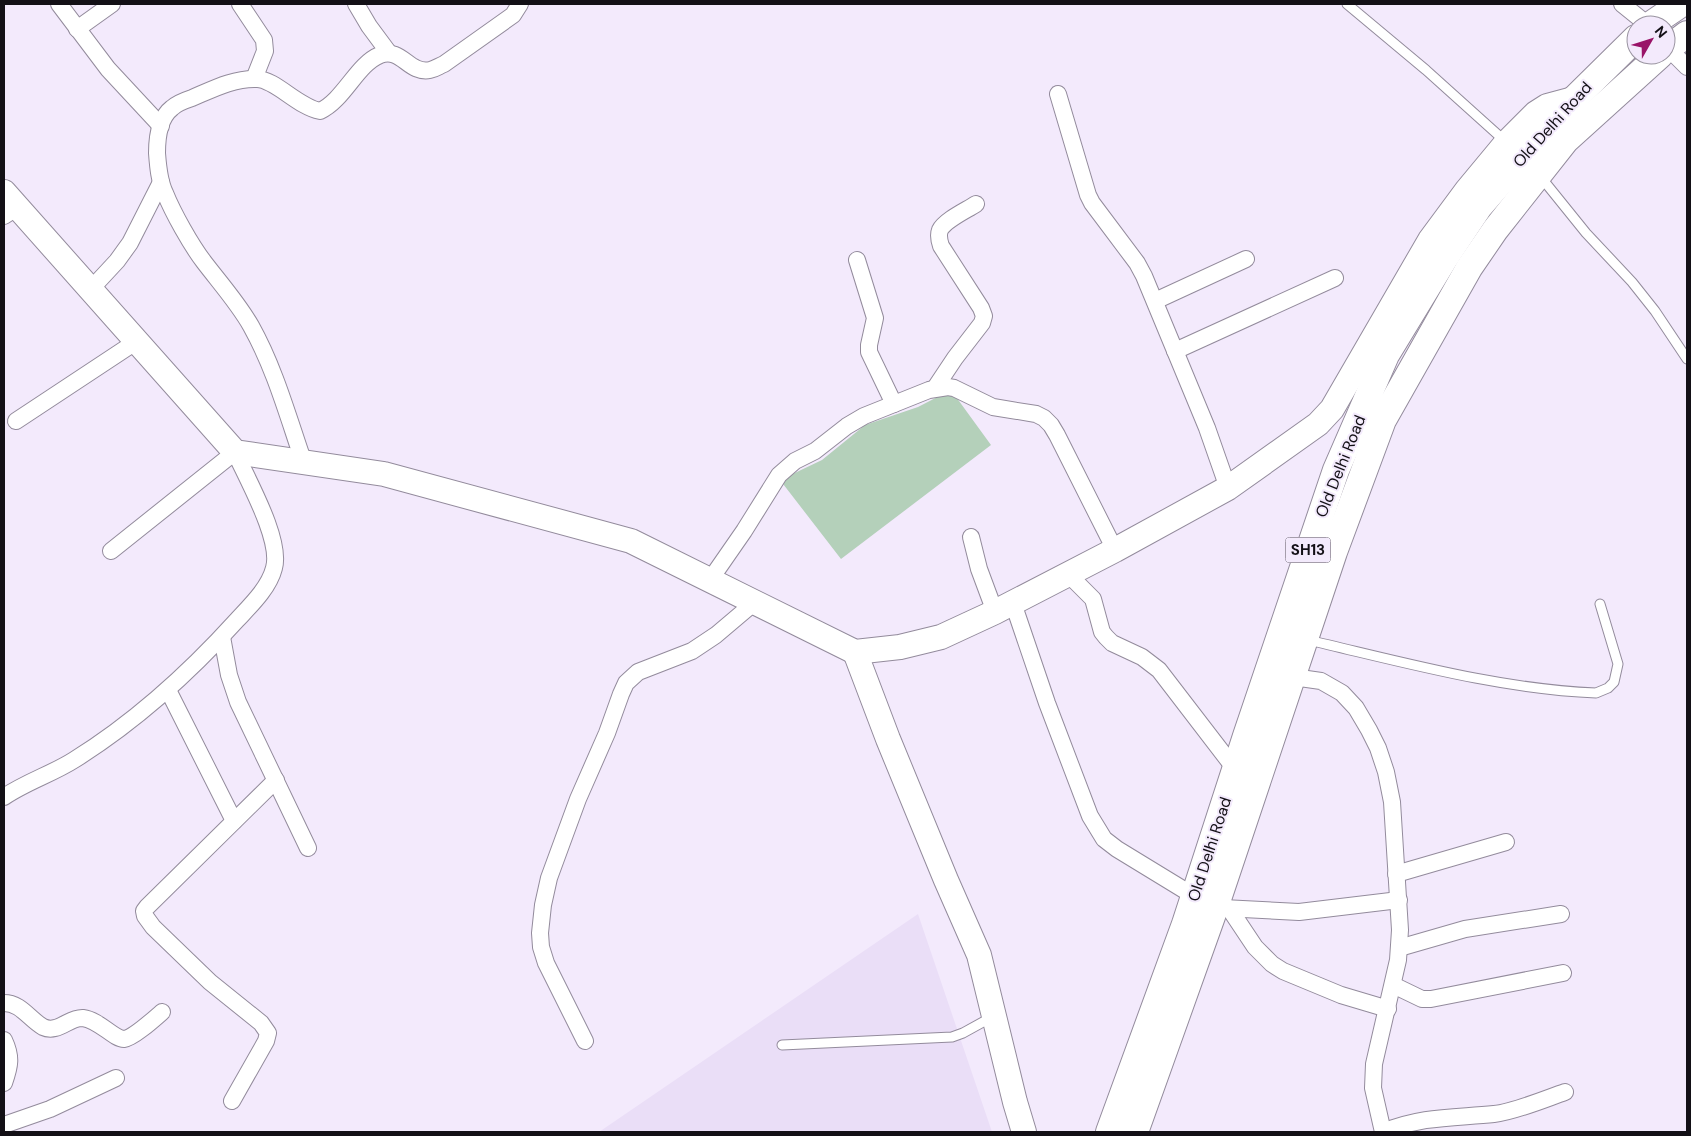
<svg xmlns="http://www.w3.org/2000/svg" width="1691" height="1136" viewBox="0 0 1691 1136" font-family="'DM Sans',sans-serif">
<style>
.built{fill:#eadef7}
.green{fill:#b4d0ba}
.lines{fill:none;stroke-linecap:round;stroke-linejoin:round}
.lane-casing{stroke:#938b9c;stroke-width:11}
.street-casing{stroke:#938b9c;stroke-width:18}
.secondary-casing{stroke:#938b9c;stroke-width:26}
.primary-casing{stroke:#938b9c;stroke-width:28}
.lane{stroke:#fff;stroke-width:9}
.street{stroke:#fff;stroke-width:16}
.secondary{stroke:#fff;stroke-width:24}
.primary{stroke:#fff;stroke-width:26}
.labels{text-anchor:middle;stroke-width:4;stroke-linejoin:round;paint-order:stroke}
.shield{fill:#f3eafc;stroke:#56515b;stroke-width:1}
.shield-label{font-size:15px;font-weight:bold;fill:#131016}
.street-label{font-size:16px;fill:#131016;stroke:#f3eafc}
</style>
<rect width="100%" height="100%" fill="#f3eafc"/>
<path class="built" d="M918,914L992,1132H599Z"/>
<path class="green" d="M951,390L991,445L841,559L780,480L822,460L865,425L918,407Z"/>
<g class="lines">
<defs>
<g id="lane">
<path d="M1347,4L1426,70L1506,142"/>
<path d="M1540,176L1586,233L1632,282L1655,311L1687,359"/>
<path d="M1308,640C1403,662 1499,689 1596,693L1608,688L1614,682L1618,664L1600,604"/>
<path d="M782,1045L952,1037L963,1033L992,1017"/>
</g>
<g id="street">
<path d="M59,4L108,69L161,126"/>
<path d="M240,4L264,40L265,51L254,79"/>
<path d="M356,4L369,26L389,53"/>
<path d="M1622,4L1648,25"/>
<path d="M77,29L112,4"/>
<path d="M1668,48L1687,67"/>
<path d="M1058,94L1088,195L1092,203L1137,263L1144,276L1207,428L1228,488"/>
<path d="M4,216L18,207"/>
<path d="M857,260L875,318L869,345V352L894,404"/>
<path d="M91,289L117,261L130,243L161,182"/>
<path d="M1155,301L1246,259"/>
<path d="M1175,351L1335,278"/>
<path d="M935,388L955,358L982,323L984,316L981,308L941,246C939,240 938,235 940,230C945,220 967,210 976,204"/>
<path d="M16,421L137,341"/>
<path d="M304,463C288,417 275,369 251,326C238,303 220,283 204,262C191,245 173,213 165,193C159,181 158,166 157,153C157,138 159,118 172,108C177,103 186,100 192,98C213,89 234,78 257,79C275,79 298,107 320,111C344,100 357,64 380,55C402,47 408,74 430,70C435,69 439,66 444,64L513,15L520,4"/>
<path d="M971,537L979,569L995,612"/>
<path d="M1068,574L1093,599L1102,632L1106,637L1112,643L1142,657L1159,670L1235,769"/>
<path d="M710,580L744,531L779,475L795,461L815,451L847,426L864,416L929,390L948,387L954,388L993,407L1036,414L1044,418L1051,425L1057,435L1115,550"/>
<path d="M1013,603L1047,703L1090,816L1104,839L1117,849L1194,896"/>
<path d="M222,637L229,675L238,702L308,848"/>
<path d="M1293,677L1321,681L1342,693L1356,708L1369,730L1378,748L1386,772L1392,802L1400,930L1398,960L1374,1064L1373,1088L1383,1132"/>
<path d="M168,690L234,821"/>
<path d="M4,797C26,782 52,774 74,760C135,722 189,673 237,620C250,606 269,588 274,568C282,540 247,479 235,452L111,551"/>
<path d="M1396,874L1506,842"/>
<path d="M1223,908L1299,912L1399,900"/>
<path d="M1229,908L1255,947L1272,964L1283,971L1341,995L1388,1009"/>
<path d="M1399,948L1465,929L1561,914"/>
<path d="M1393,985L1422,999H1431L1563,973"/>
<path d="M4,1003C21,1003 29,1019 43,1027C58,1034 69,1017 83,1018C99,1020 114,1039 124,1039C133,1038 154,1019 162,1012"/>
<path d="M4,1040C12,1057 10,1066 4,1083"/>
<path d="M585,1041L546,963L541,947L540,933L543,905L549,878L578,799L607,733L621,694L626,683L638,672L692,651L716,635L755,602"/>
<path d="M232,1101L266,1041L268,1033L261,1023L210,982L153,927L145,916L144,911L147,907L276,780"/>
<path d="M4,1125L50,1109L116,1078"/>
<path d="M1383,1132C1422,1116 1454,1118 1494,1114C1514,1112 1545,1099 1565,1092"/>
</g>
<g id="secondary">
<path d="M4,192L235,452L384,474L631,541L855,652L900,647L941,637L995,612L1115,550L1228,488L1318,424L1332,409L1430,240L1467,190L1506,143L1536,113L1547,106L1573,99"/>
<path d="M855,652L888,739L946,880L979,955L1015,1102L1024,1132"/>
</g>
<g id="primary">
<path d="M1650,25L1681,4"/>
<path d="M1666,50L1687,34"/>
<path d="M1109,1132L1185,924L1246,736L1336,470L1386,355L1445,258L1479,207L1564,109L1636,38"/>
<path d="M1135,1132L1215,908L1334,552L1383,420L1469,268L1495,230L1566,140L1660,55"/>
</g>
</defs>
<use href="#lane" class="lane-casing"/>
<use href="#street" class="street-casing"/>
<use href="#secondary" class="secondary-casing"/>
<use href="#primary" class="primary-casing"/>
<use href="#lane" class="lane"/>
<use href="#street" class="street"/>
<use href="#secondary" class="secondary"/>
<use href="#primary" class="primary"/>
</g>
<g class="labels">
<rect class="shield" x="1285.5" y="537.5" width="45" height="25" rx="4"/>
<g class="shield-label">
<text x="1308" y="555">SH13</text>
</g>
<g class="street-label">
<text transform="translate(1552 124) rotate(-48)" y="6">Old Delhi Road</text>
<text transform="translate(1340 466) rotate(-68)" y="6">Old Delhi Road</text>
<text transform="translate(1209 849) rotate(-72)" y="6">Old Delhi Road</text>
</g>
</g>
<rect width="1691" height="1136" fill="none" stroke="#131016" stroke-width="10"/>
<g transform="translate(1651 40) rotate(51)"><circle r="24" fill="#f3eafc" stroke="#9993a0"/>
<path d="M0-4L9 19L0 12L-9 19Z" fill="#991368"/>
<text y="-8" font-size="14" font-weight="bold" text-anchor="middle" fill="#131016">N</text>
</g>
</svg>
